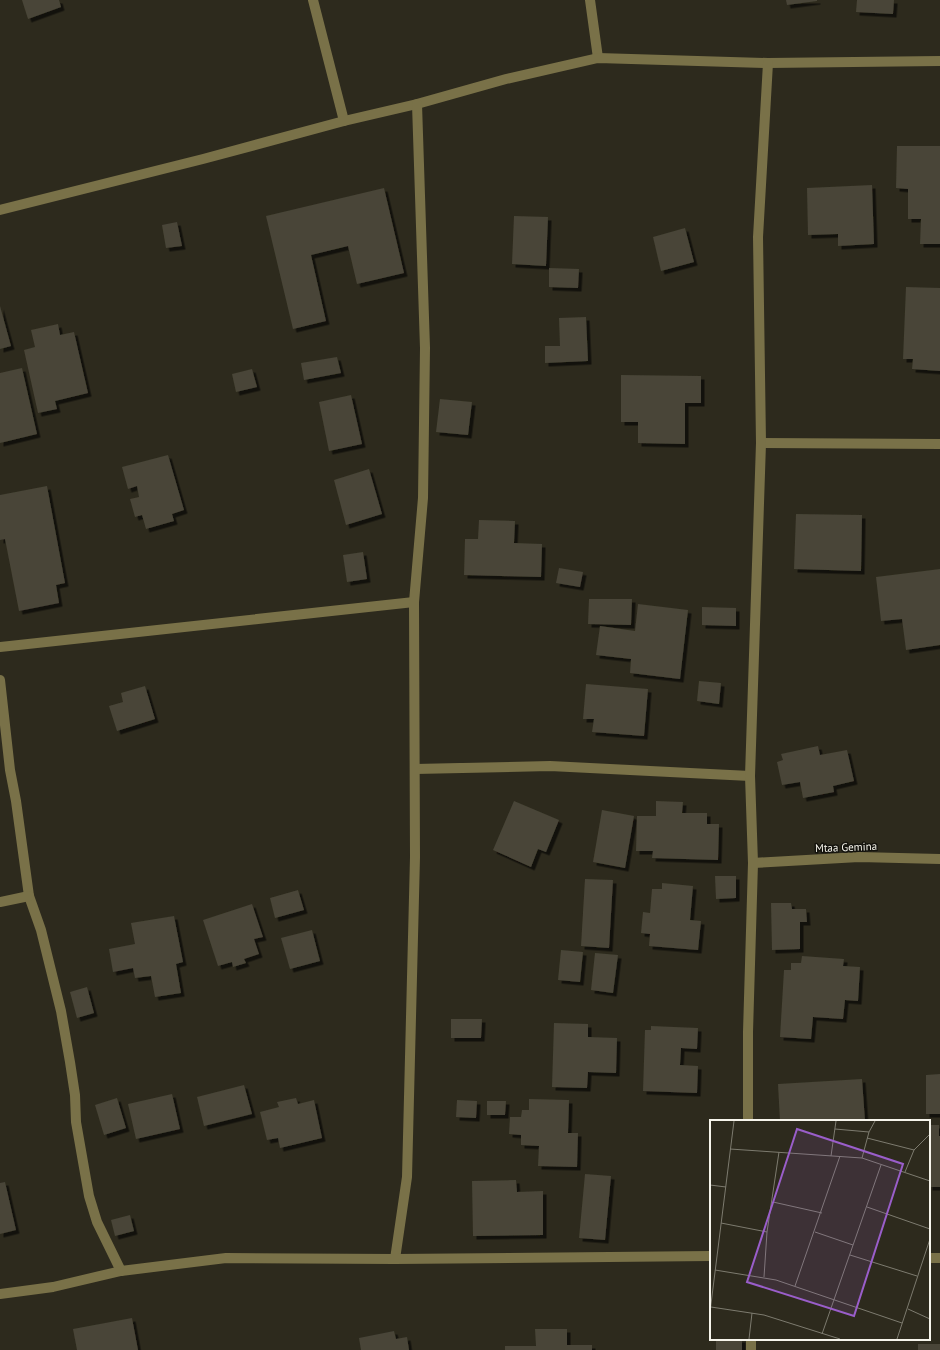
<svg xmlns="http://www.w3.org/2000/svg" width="940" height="1350" viewBox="0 0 940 1350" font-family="'PT Sans',sans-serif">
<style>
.building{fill:#484537;filter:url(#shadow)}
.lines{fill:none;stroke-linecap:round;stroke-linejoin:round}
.minor{stroke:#797148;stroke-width:10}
.labels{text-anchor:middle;stroke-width:3;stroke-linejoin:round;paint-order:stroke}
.street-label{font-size:11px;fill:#f6f4eb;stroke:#14130d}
.inset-road{fill:none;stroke:#7d7b6f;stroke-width:1}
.view{fill:#9a5eca;fill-opacity:0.15;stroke:#9a5eca;stroke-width:2}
.inset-edge{fill:none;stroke:#f6f4eb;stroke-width:2}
</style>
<defs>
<filter id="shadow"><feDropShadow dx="3.5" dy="3.5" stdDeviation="0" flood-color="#0009"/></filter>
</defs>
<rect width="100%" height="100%" fill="#2d2a1d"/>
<g class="building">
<path d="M22,0H59L61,7L28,19Z"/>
<path d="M786,0H817V1L787,5Z"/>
<path d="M857,0H894L893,14L856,12Z"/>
<path d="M897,146H940V244H920L921,219H908V189L896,188Z"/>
<path d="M872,185L874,244L838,246V234L808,235L807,188Z"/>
<path d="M384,188L404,273L357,284L348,246L311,255L326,321L293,329L266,216Z"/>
<path d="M514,216L548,217L546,266L512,264Z"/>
<path d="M177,222L182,246L166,248L162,225Z"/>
<path d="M685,228L694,262L661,271L653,237Z"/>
<path d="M549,268L579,269L578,288L549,287Z"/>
<path d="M906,287L940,288V371L912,369L913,359H903Z"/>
<path d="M0,306L11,346L0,349Z"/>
<path d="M586,317L588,361L545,363V346H560L559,318Z"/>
<path d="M58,324L60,335L74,332L88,393L55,401L57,409L38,413L24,350L35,347L31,330Z"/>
<path d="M337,357L341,373L304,380L301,363Z"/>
<path d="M22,368L37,434L0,443V373Z"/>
<path d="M252,369L257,387L236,392L232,374Z"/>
<path d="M621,375L701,376V403H685V444L638,443V422H621Z"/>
<path d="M351,395L362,444L329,451L319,402Z"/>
<path d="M440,399L472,402L468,435L436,432Z"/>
<path d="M168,455L184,510L172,514L174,521L146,529L142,515L135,517L130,499L139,497L137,486L128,489L122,467Z"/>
<path d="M369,469L382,514L346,525L334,480Z"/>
<path d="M47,486L65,583L56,585L59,603L19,611L5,539L0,540V495Z"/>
<path d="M796,514L862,515L861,571L794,569Z"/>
<path d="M479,520L515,521L514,543L542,544L541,577L464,575L465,539H478Z"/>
<path d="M363,552L367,579L347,582L343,555Z"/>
<path d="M559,568L583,572L580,587L556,583Z"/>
<path d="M940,569V645L906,650L902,619L881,621L876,577Z"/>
<path d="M589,599H632L631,625L588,624Z"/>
<path d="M638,604L688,610L680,679L630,673L631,659L596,655L600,626L635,631Z"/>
<path d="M702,607L736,608V626L702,625Z"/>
<path d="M699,681L721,683L719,704L697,701Z"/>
<path d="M586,684L648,689L644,736L592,732L594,719H583Z"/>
<path d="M145,686L155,719L117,731L109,706L123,702L121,693Z"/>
<path d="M818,746L820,755L847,750L854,781L833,786L834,792L803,798L800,782L782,785L777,762L783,760L781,754Z"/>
<path d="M514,801L559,820L546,852L538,849L531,867L493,850Z"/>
<path d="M656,801L683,802L682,813H707V824H719L718,860L652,858L653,851H636L637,816H656Z"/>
<path d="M602,810L634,816L625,868L593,862Z"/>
<path d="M715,876H736V898L716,899Z"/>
<path d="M585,879L613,880L609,948L581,946Z"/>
<path d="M662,883L693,886L690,920L701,921L698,950L649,946L650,934L641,933L643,912L650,913L652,889H662Z"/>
<path d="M298,890L304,910L275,918L270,898Z"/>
<path d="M771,903H791L792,909H806L807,922H800V949L772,950Z"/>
<path d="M252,904L263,937L254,939L259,954L244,959L246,963L233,967L232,962L218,966L203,920Z"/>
<path d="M174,916L183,962L176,964L181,993L155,997L151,976L135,978L133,968L113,972L109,949L135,944L131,923Z"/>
<path d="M312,930L320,961L290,969L281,938Z"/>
<path d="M561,950L583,952L580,982L558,980Z"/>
<path d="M595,953L618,955L613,993L591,990Z"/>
<path d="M802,956L844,959L843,966L860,967L858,1001L845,1000L843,1019L813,1017L811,1039L780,1037L784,970H791V963H801Z"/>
<path d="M87,987L94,1013L77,1018L70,992Z"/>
<path d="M451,1019H482L481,1038H451Z"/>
<path d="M554,1023L588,1024V1037L617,1038L616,1073L588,1072L587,1088L552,1087Z"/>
<path d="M651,1026L698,1028L697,1049L681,1048L680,1065L698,1066L697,1093L643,1091L645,1030H651Z"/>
<path d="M940,1074V1114H926V1075Z"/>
<path d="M862,1079L865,1121H780L778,1084Z"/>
<path d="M244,1085L252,1114L204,1126L197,1097Z"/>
<path d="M172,1094L180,1129L136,1139L128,1104Z"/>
<path d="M117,1098L126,1128L104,1135L95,1105Z"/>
<path d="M296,1098L298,1104L314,1100L322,1138L280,1148L278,1138L267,1140L260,1112L279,1107L277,1102Z"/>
<path d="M529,1099L569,1100L568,1133H578L577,1167L538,1166L539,1146L521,1145V1135L509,1134L510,1117H521L522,1110H529Z"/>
<path d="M457,1100L477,1101L476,1118L456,1117Z"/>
<path d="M487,1101H506L505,1115H487Z"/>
<path d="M929,1125H939V1136H940V1187H929Z"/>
<path d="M585,1174L611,1176L605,1240L579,1238Z"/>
<path d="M516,1180L517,1192L543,1191V1235L473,1236L472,1181Z"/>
<path d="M5,1182L16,1230L0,1234V1183Z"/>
<path d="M130,1215L134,1231L115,1236L111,1220Z"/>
<path d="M132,1318L138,1350H77L73,1329Z"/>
<path d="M535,1329H567V1345H592V1350H505V1346H536Z"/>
<path d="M394,1331L396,1339L407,1337L409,1350H361L359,1338Z"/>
<rect x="716" y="1339" width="26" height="11"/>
<rect x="918" y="1344" width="22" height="6"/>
</g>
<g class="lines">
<g class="minor">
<path d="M313,0L344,121"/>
<path d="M590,0L598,58"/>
<path d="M0,210L203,159L344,121L417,104L506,79L598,58L768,63L940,61"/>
<path d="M761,443L940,444"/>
<path d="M0,647L414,602"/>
<path d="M0,680L10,770L16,801L29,896L41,930L61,1011L70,1062L75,1095L76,1122L89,1196L97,1222L121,1271"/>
<path d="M415,769L550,766L750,776"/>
<path d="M753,863L859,857L940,859"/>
<path d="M0,902L29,896"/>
<path d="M748,1121V1032L753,863L750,776L761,443L758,237L768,63"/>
<path d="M929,1258H940"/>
<path d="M395,1259L407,1177L415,857L414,602L423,498L425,348L417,104"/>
<path d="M0,1294L53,1287L121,1271L226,1258L395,1259L711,1256"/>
<path d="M751,1350V1339"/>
</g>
</g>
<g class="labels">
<g class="street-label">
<text transform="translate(846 847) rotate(-2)" y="4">Mtaa Gemina</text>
</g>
</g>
<g transform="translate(710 1120)">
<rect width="220" height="220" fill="#2d2a1d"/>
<path class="inset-road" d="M125,9L159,12M157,18L204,30M20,29L152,38L220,61M121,36L126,1M152,38L159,12L165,1M195,52L204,30L220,14M0,65L16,67M63,82L112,93M157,87L220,109M11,103L57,112M105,112L143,125M140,135L207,156M5,150L66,160L192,203M54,157L57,112L69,32M85,166L130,36M1,187L54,195L130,219M198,189L220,199M0,192L24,1M112,214L171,45M39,219L42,193M187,219L220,119"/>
<path class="view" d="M87,9L193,44L144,196L37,162Z"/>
<rect width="220" height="220" class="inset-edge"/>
</g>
</svg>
